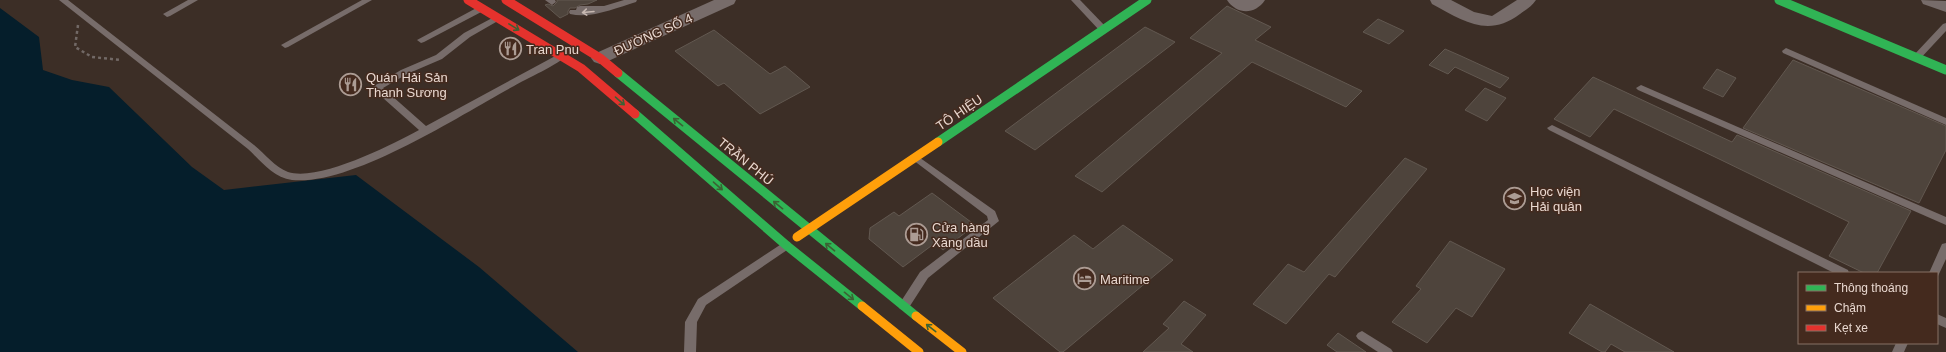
<svg xmlns="http://www.w3.org/2000/svg" width="1946" height="352" viewBox="0 0 1946 352" font-family="Arial,sans-serif">
<style>
.water{fill:#051e2b}
.building{fill:#4e443c;stroke:#625850}
.lines{fill:none;stroke-linecap:round;stroke-linejoin:round}
.path{stroke:#726966;stroke-width:2.5;stroke-dasharray:3 3;stroke-linecap:butt}
.lane{fill:#776c6a;fill-rule:evenodd}
.street{fill:#776c6a;fill-rule:evenodd}
.fast{stroke:#30b455;stroke-width:9}
.slow{stroke:#ff9f0a;stroke-width:9}
.jam{stroke:#e5322d;stroke-width:9}
.oneway{stroke:#c7b8b1}
.oneway2{stroke:#3c6134}
.labels{text-anchor:middle;stroke-width:3;stroke-linejoin:round;paint-order:stroke}
.street-label{font-size:13px;fill:#e9d8d0;stroke:#442a1e}
.poi-label{font-size:13px;fill:#e9d8d0;stroke:#442a1e;text-anchor:start}
</style>
<rect width="100%" height="100%" fill="#3c2e26"/>
<path class="water" d="M0,8L39,37L43,70L72,80L109,87L192,167L224,190L356,175L479,267L578,352H0Z"/>
<g class="building">
<path d="M557,0H597L588,4L580,5L575,8H570L568,11V14L560,18L545,5L548,4L553,6L557,2Z"/>
<path d="M1227,6L1271,27L1255,40L1362,91L1346,107L1252,62L1102,192L1075,176L1222,53L1190,38Z"/>
<path d="M1378,19L1404,31L1389,44L1363,32Z"/>
<path d="M1145,27L1175,42L1035,150L1005,131Z"/>
<path d="M714,30L770,74L785,66L810,87L760,114L724,83L718,86L675,51Z"/>
<path d="M1445,49L1461,56L1509,78L1500,88L1455,67L1448,74L1429,65Z"/>
<path d="M1793,60L1946,126V150L1919,203L1743,128Z"/>
<path d="M1717,69L1736,78L1723,97L1703,88Z"/>
<path d="M1593,77L1732,142L1737,135L1911,211L1877,273H1864L1829,256L1849,222L1715,157L1614,109L1590,137L1554,119Z"/>
<path d="M1485,88L1506,98L1487,121L1465,110Z"/>
<path d="M1405,158L1427,169L1335,277L1329,274L1286,324L1253,304L1288,264L1304,272Z"/>
<path d="M932,193L975,225L943,250L935,243L903,267L869,239L870,228L894,212L899,216Z"/>
<path d="M1123,225L1173,260L1063,352H1060L993,298L1074,235L1093,249Z"/>
<path d="M1450,241L1505,269L1472,317L1456,308L1427,343L1392,322L1421,289L1416,286Z"/>
<path d="M1184,301L1206,315L1181,344L1193,352H1143L1169,328L1163,324Z"/>
<path d="M1590,304L1674,352H1625L1611,344L1605,352H1602L1569,333Z"/>
<path d="M1338,333L1366,352H1337L1327,345Z"/>
</g>
<g class="lines">
<path class="path" d="M78,25L75,47L92,57L121,60"/>
<g class="lane">
<path d="M59,0H68L254,145C265,154 275,167 288,172C319,182 391,145 419,130L374,90L372,88L374,86L401,70L436,55L464,33L496,16L499,15L503,18L470,37L442,59L407,74L383,88L426,126L559,54H565L566,56C561,63 524,80 514,86C460,115 352,186 292,180C273,178 261,161 248,149Z"/>
<path d="M188,0H198L170,16L167,17L163,14Z"/>
<path d="M362,0H372L288,47L285,48L281,45Z"/>
<path d="M545,0H555L556,2L552,5Z"/>
<path d="M624,0H637L636,2C616,8 591,19 570,14L569,12L570,10H576L577,7L580,6H604Z"/>
<path d="M1071,0H1080L1106,27L1107,29L1106,31H1100Z"/>
<path d="M482,5L486,8L485,10L424,42L421,43L417,40Z"/>
<path d="M1946,23V31L1919,60H1913L1912,58L1913,56L1943,24Z"/>
<path d="M1786,48L1946,118V125L1783,53L1782,51Z"/>
<path d="M1641,85L1946,217V225L1638,90L1636,88Z"/>
<path d="M1552,125L1848,270L1849,273H1834L1549,130L1547,128Z"/>
<path d="M916,155L995,211L999,221L928,278L908,309L904,310L900,309L898,306L920,272L988,220L987,216L913,160L911,158L913,156Z"/>
<path d="M786,241L790,242L791,245L790,248L706,305L697,322L696,352H684L685,322L698,299Z"/>
<path d="M1946,243V259L1938,276L1937,273H1929L1942,244Z"/>
<path d="M1937,314L1946,318V328L1937,324Z"/>
<path d="M1362,331L1391,349L1393,352H1378L1358,339L1356,336L1358,333Z"/>
<path d="M1896,343H1908L1904,352H1892Z"/>
</g>
<g class="street">
<path d="M714,0H736L734,4L606,62L600,64L594,62L591,58L594,54Z"/>
<path d="M1227,0H1265C1255,15 1237,15 1227,0Z"/>
<path d="M1430,0H1451L1474,12L1492,16L1517,0H1536C1532,6 1526,10 1520,14C1488,38 1463,21 1432,4Z"/>
<path d="M1921,0L1946,1V12L1923,4Z"/>
</g>
<g class="fast">
<path d="M1779,0L1946,70"/>
<path d="M618,73L916,316"/>
<path d="M635,114L786,245L862,306"/>
<path d="M938,142L1147,0"/>
</g>
<g class="slow">
<path d="M797,237L938,142"/>
<path d="M862,306L919,352"/>
<path d="M916,316L962,352"/>
</g>
<g class="jam">
<path d="M468,0L581,68L635,114"/>
<path d="M506,0L600,58L618,73"/>
</g>
</g>
<defs><path id="oneway-shaft" d="M-6 0H5M1.5-3L5.5 0L1.5 3" fill="none" stroke-width="1.6" stroke-linecap="round" stroke-linejoin="round"/></defs>
<use class="oneway" href="#oneway-shaft" transform="translate(588 12) rotate(175)"/>
<g class="oneway2">
<use href="#oneway-shaft" transform="translate(514 27) rotate(31)"/>
<use href="#oneway-shaft" transform="translate(620 101) rotate(41)"/>
<use href="#oneway-shaft" transform="translate(678 122) rotate(-141)"/>
<use href="#oneway-shaft" transform="translate(718 186) rotate(41)"/>
<use href="#oneway-shaft" transform="translate(778 205) rotate(-141)"/>
<use href="#oneway-shaft" transform="translate(830 247) rotate(-140)"/>
<use href="#oneway-shaft" transform="translate(849 296) rotate(39)"/>
<use href="#oneway-shaft" transform="translate(931 328) rotate(-142)"/>
</g>
<defs>
<symbol id="restaurant-ring" viewBox="-11 -11 22 22"><circle r="9.5" fill="#442a1e" stroke="#ac9c94" stroke-width="1.5"/><path d="M-5-6h1v4h1v-4h1v4h1v-4h1v5L-1.5 .5V6h-2V.5L-5-1ZM5-6V6H3V1.5H1.5Q1.5-4 5-6Z" fill="#ac9c94"/></symbol>
<symbol id="university-ring" viewBox="-11 -11 22 22"><circle r="9.5" fill="#442a1e" stroke="#ac9c94" stroke-width="1.5"/><path d="M0-5L7-2L0 1L-7-2ZM-4 1L0 2.5L4 1V4Q0 6-4 4Z" fill="#ac9c94"/></symbol>
<symbol id="fuel-ring" viewBox="-11 -11 22 22"><circle r="9.5" fill="#442a1e" stroke="#ac9c94" stroke-width="1.5"/><path d="M-5.5-6h7V0h2V4h1.3V-2.5L3-4.5l.8-.8L6-3V5H2.5V1h-1V6h-7ZM-4.2-4.7v3.2H.2V-4.7Z" fill="#ac9c94"/></symbol>
<symbol id="hotel-ring" viewBox="-11 -11 22 22"><circle r="9.5" fill="#442a1e" stroke="#ac9c94" stroke-width="1.5"/><path d="M-6-4.5h1.5V1H6V5H4.5V3h-9V5H-6ZM-4 0a1.8 1.8 0 1 1 3.6 0ZM.5 0V-2.5h3Q6-2.5 6 0Z" fill="#ac9c94"/></symbol>
</defs>
<g fill-rule="evenodd">
<use href="#restaurant-ring" x="498" y="36" width="25" height="25"/>
<use href="#restaurant-ring" x="338" y="72" width="25" height="25"/>
<use href="#university-ring" x="1502" y="186" width="25" height="25"/>
<use href="#fuel-ring" x="904" y="222" width="25" height="25"/>
<use href="#hotel-ring" x="1072" y="266" width="25" height="25"/>
</g>
<g class="labels">
<g class="street-label">
<text transform="translate(653 34) rotate(-24)" y="5">ĐƯỜNG SỐ 4</text>
<text transform="translate(959 112) rotate(-34)" y="5">TÔ HIỆU</text>
<text transform="translate(746 161) rotate(39)" y="5">TRẦN PHÚ</text>
</g>
<g class="poi-label">
<text x="526" y="54">Tran Pnu</text>
<text x="366" y="82">Quán Hải Sản<tspan x="366" dy="15">Thanh Sương</tspan></text>
<text x="1530" y="196">Học viện<tspan x="1530" dy="15">Hải quân</tspan></text>
<text x="932" y="232">Cửa hàng<tspan x="932" dy="15">Xăng dầu</tspan></text>
<text x="1100" y="284">Maritime</text>
</g>
</g>
<rect x="1798" y="272" width="140" height="72" fill="#442a1e" stroke="#867065"/>
<rect x="1806" y="285" width="20" height="6" fill="#30b455" stroke="#867065"/>
<text x="1834" y="292" font-size="12" fill="#e9d8d0">Thông thoáng</text>
<rect x="1806" y="305" width="20" height="6" fill="#ff9f0a" stroke="#867065"/>
<text x="1834" y="312" font-size="12" fill="#e9d8d0">Chậm</text>
<rect x="1806" y="325" width="20" height="6" fill="#e5322d" stroke="#867065"/>
<text x="1834" y="332" font-size="12" fill="#e9d8d0">Kẹt xe</text>
</svg>
